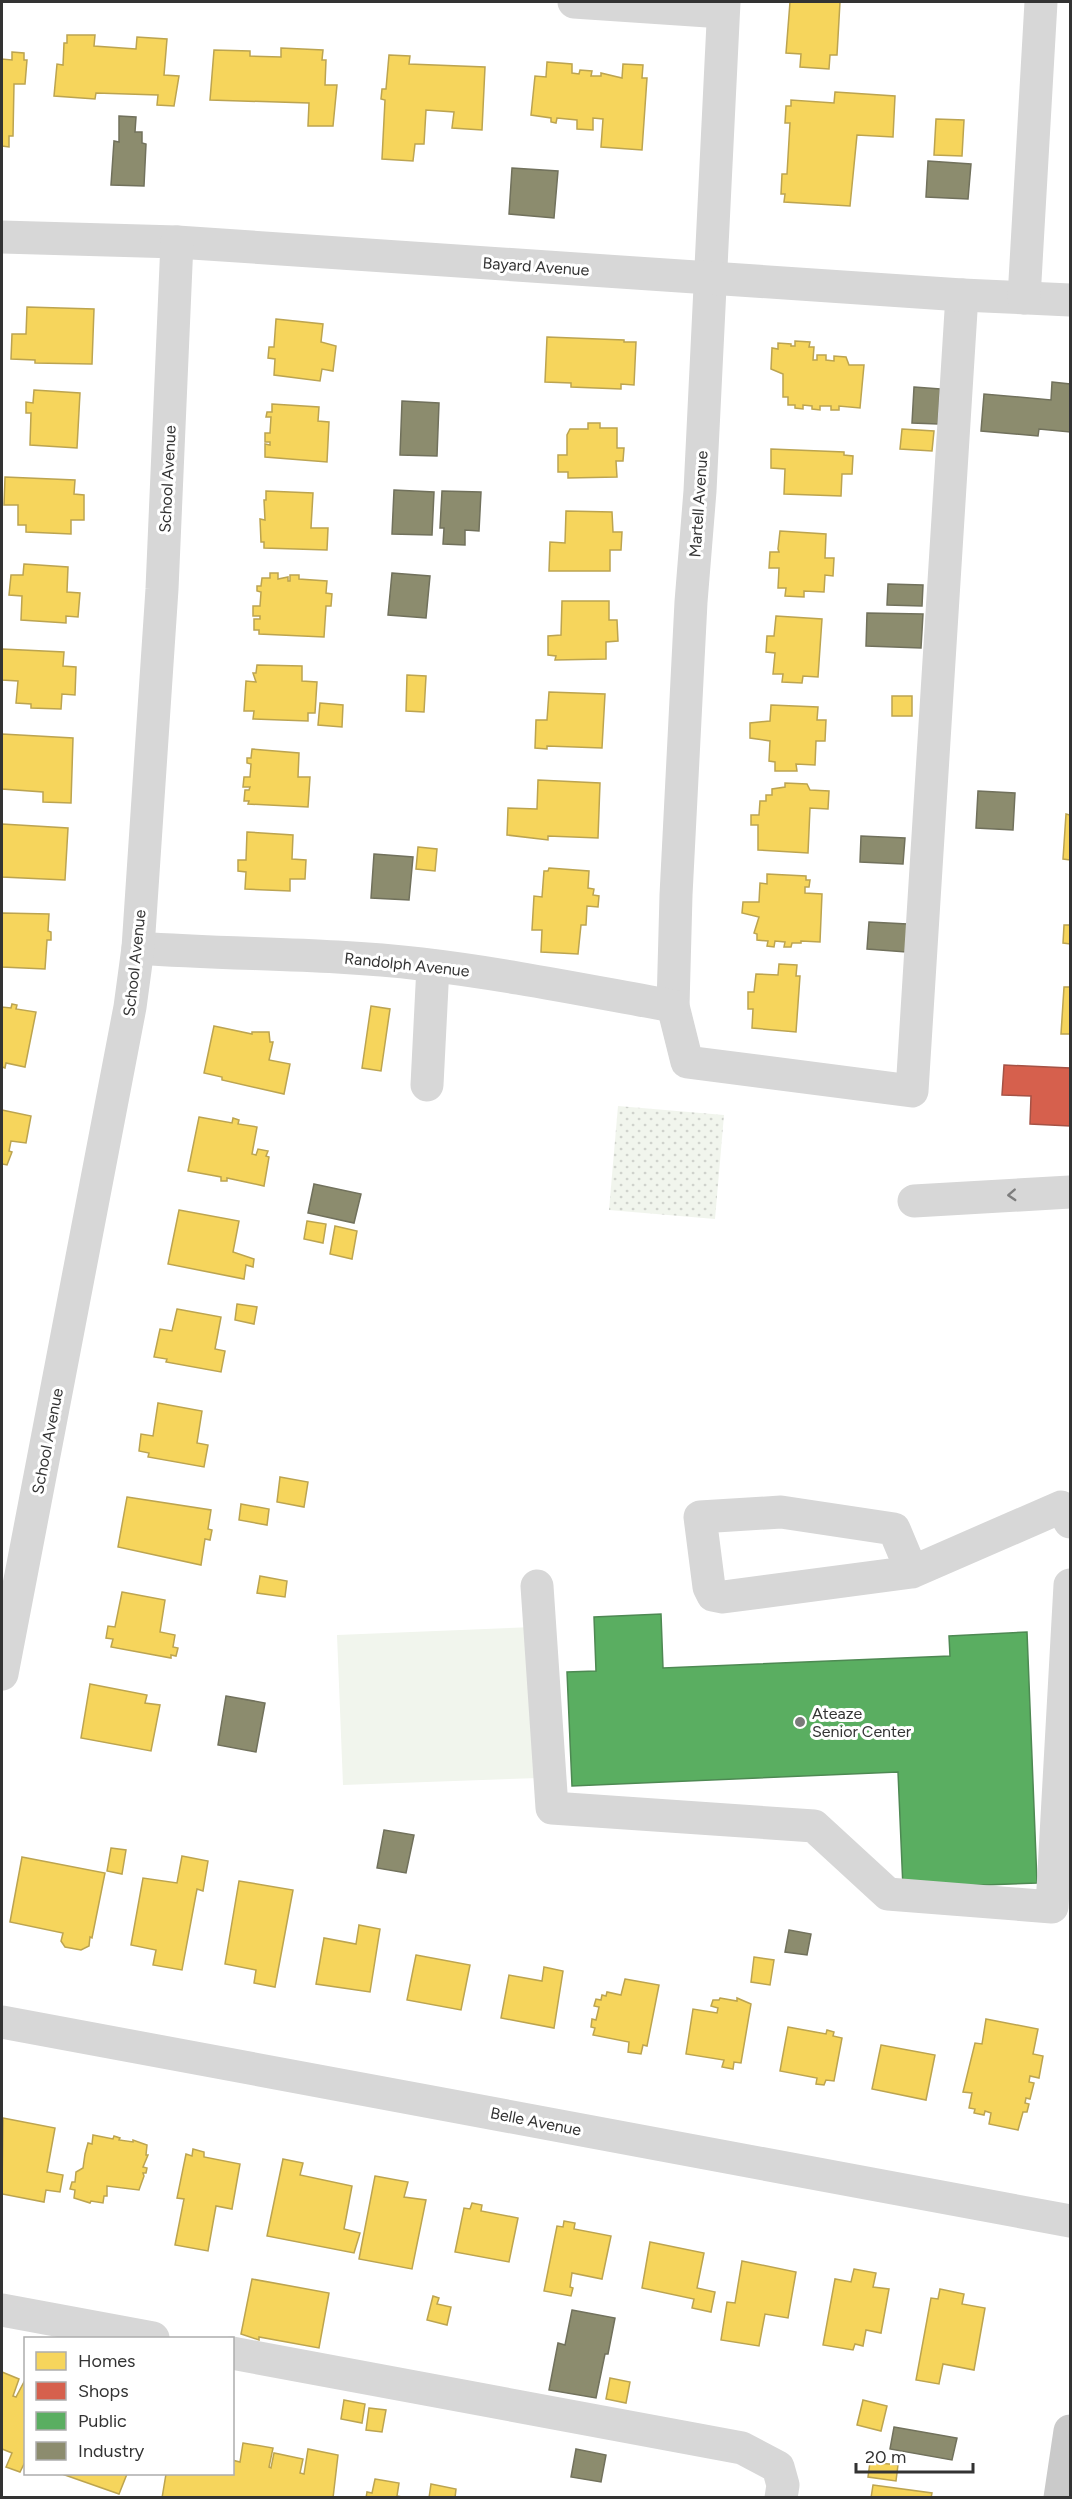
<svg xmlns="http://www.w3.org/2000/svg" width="1072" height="2499" viewBox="0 0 1072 2499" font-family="Figtree,sans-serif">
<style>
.green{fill:url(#green-dots)}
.pitch{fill:#f1f5ed}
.homes{fill:#f6d55c;stroke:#bca450;stroke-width:1.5}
.shops{fill:#d6604d;stroke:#a55245;stroke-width:1.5}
.public{fill:#5aae61;stroke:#4e8953;stroke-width:1.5}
.industry{fill:#8c8c6e;stroke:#71715c;stroke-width:1.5}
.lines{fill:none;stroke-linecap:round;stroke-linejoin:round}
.minor{stroke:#d7d7d7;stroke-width:33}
.major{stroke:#cacaca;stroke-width:33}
.oneway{stroke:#7d7d7d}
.poi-dot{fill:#7a7a7a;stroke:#fff;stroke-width:2}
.labels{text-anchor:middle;stroke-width:6;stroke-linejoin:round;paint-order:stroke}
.street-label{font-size:16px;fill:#333;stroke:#fff}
.poi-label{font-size:16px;fill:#333;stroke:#fff;text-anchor:start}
</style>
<defs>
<pattern id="green-dots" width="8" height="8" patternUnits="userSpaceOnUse" patternTransform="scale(1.5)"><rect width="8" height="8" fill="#f1f5ed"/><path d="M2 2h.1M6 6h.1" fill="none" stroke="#cfd2cc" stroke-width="1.8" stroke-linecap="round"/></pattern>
</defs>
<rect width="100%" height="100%" fill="#fff"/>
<path class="green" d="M618,1106L724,1115L715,1219L609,1210Z"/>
<path class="pitch" d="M533,1627L539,1778L343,1785L337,1635Z"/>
<g class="homes">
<path d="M790,2H840L837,55H830L829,69L800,67L801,54L786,53Z"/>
<path d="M67,35H95L94,46L136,49L137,37L167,39L164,75L179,76L174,106L157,105L158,95L96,93L95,99L54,96L57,64L63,65L64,43H67Z"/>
<path d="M281,48L323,50L322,60H326L325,85H337L333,126H308L309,103L210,100L214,50L250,51V56L281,57Z"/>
<path d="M12,52L24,53V60H27L25,84H14L13,136H9V147L2,146V59L12,60Z"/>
<path d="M389,55L410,56L409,64L485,67L482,130L452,128L454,112L426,110L424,144H415L413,161L382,159L385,100L381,99L382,89H386Z"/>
<path d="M547,62L572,64V73L579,74L580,70L592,71L591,76H601V73L622,78L623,64L643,65L642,78H647L642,150L601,147L603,119L593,118V130L577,129V120L557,118L556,123L551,122V118L531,115L535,76L546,77Z"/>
<path d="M835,92L895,96L893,137L857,135L850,206L784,202L785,194H781L782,174H787L790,123H785L786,106H791V100L834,103Z"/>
<path d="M936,119L964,120L962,156L934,155Z"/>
<path d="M27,307L94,309L92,364L35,363V360L11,359L12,334H26Z"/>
<path d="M276,319L323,324L321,342L336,346L333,371L322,369L320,381L274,375L275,359L268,358L269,347H274Z"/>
<path d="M547,337L624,340V342H636L634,385L621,384V389L571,387V383L545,382Z"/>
<path d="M795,341L810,342L809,347H814L813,360H817V355H826V360L834,361V356L846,357L849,365H864L860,408L839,406V410H831V406H820V410L812,409V406L803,405V409L795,408V405H788V397H783V374L771,369L772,348L778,349V343L791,344V346H795Z"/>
<path d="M34,390L80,393L77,448L30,445L31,413H26V402L33,403Z"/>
<path d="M272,404L319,407L318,421L329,422L327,462L265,457V444L270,445V442H265V433H270L271,417H266L267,412H272Z"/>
<path d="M588,423H600V428H617V448H624L623,461H616L617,477L568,478V472H558V455H567V435L570,429H588Z"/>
<path d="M902,429L934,431L932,451L900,449Z"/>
<path d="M771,449L844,452V455L853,456L852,474H842L841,496L784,494L785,469L771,468Z"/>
<path d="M5,477L75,480L74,494L84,495V520H71V534L26,532V525H18V505H4Z"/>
<path d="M266,491L313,493L311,528H328L327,550L264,548V542H261L260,519L265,520L264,500H266Z"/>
<path d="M566,511L612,512L613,532H622L621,550H610V571H549L550,542L565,543Z"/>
<path d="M780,531L826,534L825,558H834L833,576L825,575L824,592L804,591V597L785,596L786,588H778L779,568H769L770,552H779L778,549Z"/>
<path d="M24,564L68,567L67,592L80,593L78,617L66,616V623L21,620L22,596L9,595L11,575H23Z"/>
<path d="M270,573H278V579L288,577V581H290V575H299V579L327,581L326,593L332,594L331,606H326L324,637L259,634V630H254V619H260V616H253V606H260L261,592L257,591V586H261L262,578H270Z"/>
<path d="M562,601H609V620H617L618,641L606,642V659L555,660L556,656L548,655V636L561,635Z"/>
<path d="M776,616L822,619L818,677L803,676L802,683L782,682L783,674H773L775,653L766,652L767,636H774Z"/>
<path d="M2,649L64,652L63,666L76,667L75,695L62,694L61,709L31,708V704L16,703L18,681L2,680Z"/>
<path d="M257,665L302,666V681L317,682L315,713H308V721L253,719L254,711H244L246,681L256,682L253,673H256Z"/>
<path d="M407,675L426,676L424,712L406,711Z"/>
<path d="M549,692L605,694L602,748L547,746V749L535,748L536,720H547Z"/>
<rect x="892" y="696" width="20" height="20"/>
<path d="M320,703L343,705L342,727L318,725Z"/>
<path d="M771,705L818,707L817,720H826L825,741H816L815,765L796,764L797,771H775V762L769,761L770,741L750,738V723L770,721Z"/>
<path d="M2,734L73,738L71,803L43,802V792L2,789Z"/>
<path d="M252,749L299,753L298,777H310L308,807L248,804L249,801H244L245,790H249L250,787H243L244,777H250L251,764L247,763V758H251Z"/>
<path d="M538,780L600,783L598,838L548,836V840L507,835L508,808L537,809Z"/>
<path d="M785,783L807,784L810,790L829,791L828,809L810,808L808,853L758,850V825H751V815H759L760,801H766V795H772V789L785,787Z"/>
<path d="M1066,814L1070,815V860L1063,859Z"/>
<path d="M2,824L68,828L65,880L2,877Z"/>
<path d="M247,832L293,835L292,859L306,860L305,879H290V891L245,889L246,872L238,871V860H246Z"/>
<path d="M418,847L437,849L435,871L416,869Z"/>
<path d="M549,868L589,871L588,888L594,889L593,895L599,896L598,907L587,906L586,925H581L578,954L541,952L542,930H532L534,896L542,897L544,871H548Z"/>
<path d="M767,874L806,876V880H810L809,887H805V893L822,894L820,942L801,941V943H792L791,947H784L785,942L775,941L774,947L767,946L768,941L757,940V934L754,933L759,917L742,913L743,902H759L760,883L767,884Z"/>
<path d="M2,913L49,914L48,931L51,932V940H47L45,969L2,967Z"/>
<path d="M1064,925H1070V944L1063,943Z"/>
<path d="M779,964L797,965L796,976H800L796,1032L752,1028L753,1009H748V992H754L756,974L778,975Z"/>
<path d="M1064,987H1070V1034H1061Z"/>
<path d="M12,1004L17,1005L16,1009L36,1012L25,1067L6,1063L5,1068L2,1067V1007L11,1008Z"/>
<path d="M371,1006L390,1009L381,1071L362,1068Z"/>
<path d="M214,1026L252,1034V1032H269L270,1042H273L269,1060L290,1064L284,1094L222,1080V1077L204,1073Z"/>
<path d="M2,1110L31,1116L26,1143L11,1141L9,1151L12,1152L7,1165L2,1164Z"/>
<path d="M199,1117L232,1123L233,1118L239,1120L238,1124L257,1127L252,1154L256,1155L258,1149L268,1151L266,1156L269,1157L264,1186L227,1178V1181H221V1177L188,1171Z"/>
<path d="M179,1210L239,1221L233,1252L254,1259L253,1267L246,1265L244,1279L168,1264Z"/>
<path d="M307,1221L326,1224L323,1243L304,1239Z"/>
<path d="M335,1226L357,1231L352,1259L330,1254Z"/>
<path d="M237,1304L257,1307L254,1324L235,1320Z"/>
<path d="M177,1309L221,1317L215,1349L225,1351L221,1372L166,1362L167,1359L154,1357L160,1329L172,1331Z"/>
<path d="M158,1403L202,1411L197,1443L208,1445L204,1467L148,1457L149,1453L139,1451L141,1434L153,1436Z"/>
<path d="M280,1477L308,1482L304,1507L277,1502Z"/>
<path d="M127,1497L211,1510L208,1529L212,1530L210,1540L205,1539L201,1565L118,1547Z"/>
<path d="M241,1504L269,1509L267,1525L239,1520Z"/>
<path d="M260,1576L287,1581L285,1597L257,1593Z"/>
<path d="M122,1592L165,1600L160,1632L175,1635L173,1647L178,1648L176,1656L171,1655V1658L111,1647L113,1639L106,1638L108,1626L115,1627Z"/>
<path d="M90,1684L147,1695L145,1703L160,1705L151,1751L81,1738Z"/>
<path d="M111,1848L126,1850L122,1874L107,1871Z"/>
<path d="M182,1856L208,1861L203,1891L197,1889L182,1970L153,1965L156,1950L131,1945L143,1878L177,1883Z"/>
<path d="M22,1857L105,1873L92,1938L90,1937L89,1946L81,1950L65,1947L61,1941L63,1933L10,1922Z"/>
<path d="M239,1881L293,1890L275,1987L254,1983L256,1970L225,1964Z"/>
<path d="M359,1925L380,1929L370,1992L316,1984L324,1938L356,1944Z"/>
<path d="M416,1955L470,1965L461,2010L407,2000Z"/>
<path d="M754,1957L774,1960L770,1985L751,1982Z"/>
<path d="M544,1967L563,1971L554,2028L501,2018L509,1975L542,1981Z"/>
<path d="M625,1979L659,1985L647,2046L643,2045L641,2054L628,2052L629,2042L593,2035L595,2028L591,2027L592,2019L596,2020L599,2007L594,2006L596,1999L601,2000L602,1995L606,1996L607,1992L621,1995Z"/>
<path d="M720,1998L737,2001V1998L751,2004L741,2063L734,2062L733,2069L722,2067L724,2060L686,2054L693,2009L717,2013L718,2008L711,2006L713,2000H719Z"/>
<path d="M986,2019L1038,2029L1033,2054L1043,2056L1039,2078L1030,2076L1029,2082L1034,2083L1030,2099L1026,2098L1025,2103L1029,2104L1027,2112H1023L1018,2130L989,2124L991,2113L985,2111L984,2115L974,2113L975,2109L969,2108L972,2093L963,2092L975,2043L982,2044Z"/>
<path d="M788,2027L826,2034L827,2030L834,2032L833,2036L842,2038L834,2081L826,2080L824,2085L816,2084L817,2078L780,2071Z"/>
<path d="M881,2045L935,2055L926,2100L872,2089Z"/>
<path d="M3,2118L55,2128L47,2172L63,2175L60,2192L46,2190L44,2202L2,2194Z"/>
<path d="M93,2135L113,2139L114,2136L120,2138L119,2140L133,2142V2140L147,2145L146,2155H148L143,2167L147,2168L146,2173H143L144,2176L139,2190L107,2186V2196H104L103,2203L91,2201L90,2203L74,2198L75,2190L70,2189L72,2182H75L76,2172L83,2168L85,2154L88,2143L92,2144Z"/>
<path d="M193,2149L204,2152V2157L240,2164L232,2209L216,2206L208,2251L175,2245L184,2199L177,2198L186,2154L192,2156Z"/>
<path d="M283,2159L303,2163L300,2175L352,2186L344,2229L360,2233L354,2253L267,2236Z"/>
<path d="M375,2176L408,2182L404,2197L426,2200L412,2269L359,2259Z"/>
<path d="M472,2203L482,2205L481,2211L518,2218L509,2262L455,2252L464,2208L470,2209Z"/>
<path d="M564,2221L575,2223L574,2229L611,2236L602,2279L572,2273L570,2287L573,2288L571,2296L544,2291L557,2226L563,2227Z"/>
<path d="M650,2242L704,2253L697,2288L715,2292L711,2312L692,2308L694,2299L642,2288Z"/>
<path d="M742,2261L796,2272L788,2318L765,2314L759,2346L721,2340L727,2302L735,2303Z"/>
<path d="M854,2269L876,2273L873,2287L889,2289L881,2333L866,2330L863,2346L855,2344L853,2350L823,2345L835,2279L851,2282Z"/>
<path d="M252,2279L329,2293L319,2348L259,2337V2340L241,2334Z"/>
<path d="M940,2289L964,2294L962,2304L985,2308L974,2370L943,2364L939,2384L916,2380L931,2298L938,2299Z"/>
<path d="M433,2296L439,2298L437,2304L451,2307L447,2325L427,2320Z"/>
<path d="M2,2372L19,2379L13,2396L16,2397L26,2378V2460L20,2472L6,2467L12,2453L2,2449Z"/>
<path d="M610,2378L630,2382L626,2403L606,2399Z"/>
<path d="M344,2400L365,2404L362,2423L341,2419Z"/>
<path d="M863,2400L887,2406L881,2431L857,2425Z"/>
<path d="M369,2408L386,2410L382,2432L366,2430Z"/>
<path d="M243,2443L273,2448L269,2467L271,2468L274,2453L303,2459L300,2473L304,2474L308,2449L338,2455L333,2498H162L166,2474H232V2460L240,2462Z"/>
<path d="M870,2462L898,2465L896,2481L868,2477Z"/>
<path d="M62,2474H127L119,2494Z"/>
<path d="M375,2479L399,2483L397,2496L407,2498H366L367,2492L372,2493Z"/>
<path d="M431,2484L456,2489L455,2498H429Z"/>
<path d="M873,2485L932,2493L931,2498H871Z"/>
</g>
<path class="shops" d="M1004,1065L1070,1068V1126L1030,1124L1031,1096L1002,1095Z"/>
<path class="public" d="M661,1614L663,1668L950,1656L949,1636L1027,1632L1037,1883L903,1888L898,1772L572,1786L567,1672L596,1671L594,1617Z"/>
<g class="industry">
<path d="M119,116L136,117L135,132H142V143L146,144L144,186L111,185L114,141L119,142Z"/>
<path d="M928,161L971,164L968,199L926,197Z"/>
<path d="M512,168L558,171L554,218L509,214Z"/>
<path d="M1052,382L1070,384V432L1039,429L1038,436L981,431L984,394L1051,400Z"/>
<path d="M914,387L940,389L938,424L912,423Z"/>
<path d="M402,401L439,403L437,456L400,455Z"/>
<path d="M394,490L434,492L432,535L392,534Z"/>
<path d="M442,491L481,492L479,531L465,530V545L443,544L444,528H440Z"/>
<path d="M392,573L430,576L426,618L388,615Z"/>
<path d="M888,584L923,585L922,606L887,605Z"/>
<path d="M867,613L923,614L921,648L866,646Z"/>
<path d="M978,791L1015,793L1013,830L976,828Z"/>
<path d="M861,836L905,838L903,864L860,862Z"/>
<path d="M374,854L413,857L409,900L371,898Z"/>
<path d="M869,922L907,924L906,952L867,949Z"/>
<path d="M314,1184L361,1194L354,1223L308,1213Z"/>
<path d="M226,1696L265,1703L256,1752L218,1745Z"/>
<path d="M384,1830L414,1835L406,1873L377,1868Z"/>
<path d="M789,1930L811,1934L807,1955L785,1952Z"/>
<path d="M572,2310L615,2318L608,2354H605L596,2398L549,2390L558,2343L565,2345Z"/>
<path d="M894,2427L957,2438L952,2460L890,2449Z"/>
<path d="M576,2449L606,2455L601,2482L571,2477Z"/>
</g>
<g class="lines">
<g class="minor">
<path d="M574,2L723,12"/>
<path d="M724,2L700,491L691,602L676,895L673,1006L687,1062L912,1091L962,295"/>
<path d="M2,237L177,242L962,295L1070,300"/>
<path d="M1024,298L1041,2"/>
<path d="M138,948C232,955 327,953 421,964C506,974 589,991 673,1006"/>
<path d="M427,1085L433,966"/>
<path d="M914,1201L1070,1192"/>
<path d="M912,1572L894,1529L781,1512L700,1517L709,1587L713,1595L723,1597L912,1572L1061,1507L1070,1522"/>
<path d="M537,1586L552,1808L814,1826L888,1894L1052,1907L1070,1585"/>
<path d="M2,1674L130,1007L138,948L162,589L177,242"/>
<path d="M2,2022L1070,2221"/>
<path d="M2,2310L153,2338"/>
<path d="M232,2353L742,2448L778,2467L783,2485L781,2498"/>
</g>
<path class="major" d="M1060,2498L1070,2431"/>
</g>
<defs><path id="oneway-chevron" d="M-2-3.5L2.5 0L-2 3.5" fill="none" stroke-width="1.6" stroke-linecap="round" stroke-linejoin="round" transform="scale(1.5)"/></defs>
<use class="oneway" href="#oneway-chevron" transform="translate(1012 1195) rotate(177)"/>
<circle class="poi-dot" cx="800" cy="1722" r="6"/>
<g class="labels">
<g class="street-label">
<text transform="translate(536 266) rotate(4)" y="6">Bayard Avenue</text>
<text transform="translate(167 479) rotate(-87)" y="6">School Avenue</text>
<text transform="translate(698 504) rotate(-86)" y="6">Martell Avenue</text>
<text transform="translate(134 963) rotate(-84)" y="6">School Avenue</text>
<text transform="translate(407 964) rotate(6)" y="6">Randolph Avenue</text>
<text transform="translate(47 1441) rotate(-79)" y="6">School Avenue</text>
<text transform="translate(536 2121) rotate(11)" y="6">Belle Avenue</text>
</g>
<g class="poi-label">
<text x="812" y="1719">Ateaze<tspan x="812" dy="18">Senior Center</tspan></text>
</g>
</g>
<rect width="1072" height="2499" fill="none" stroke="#333333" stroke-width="6"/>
<rect x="24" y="2337" width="210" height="138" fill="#ffffff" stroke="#adadad" stroke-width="1.5"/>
<rect x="36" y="2352" width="30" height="18" fill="#f6d55c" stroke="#adadad" stroke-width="1.5"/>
<text x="78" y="2367" font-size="18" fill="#333333">Homes</text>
<rect x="36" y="2382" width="30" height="18" fill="#d6604d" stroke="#adadad" stroke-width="1.5"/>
<text x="78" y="2397" font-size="18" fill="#333333">Shops</text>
<rect x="36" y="2412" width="30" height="18" fill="#5aae61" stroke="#adadad" stroke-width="1.5"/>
<text x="78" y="2427" font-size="18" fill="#333333">Public</text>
<rect x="36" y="2442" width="30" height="18" fill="#8c8c6e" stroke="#adadad" stroke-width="1.5"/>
<text x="78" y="2457" font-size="18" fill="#333333">Industry</text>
<path d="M856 2463v9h117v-9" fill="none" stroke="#333333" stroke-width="3"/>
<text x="865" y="2463" font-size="18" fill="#333333" stroke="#ffffff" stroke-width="4.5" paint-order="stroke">20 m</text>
</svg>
